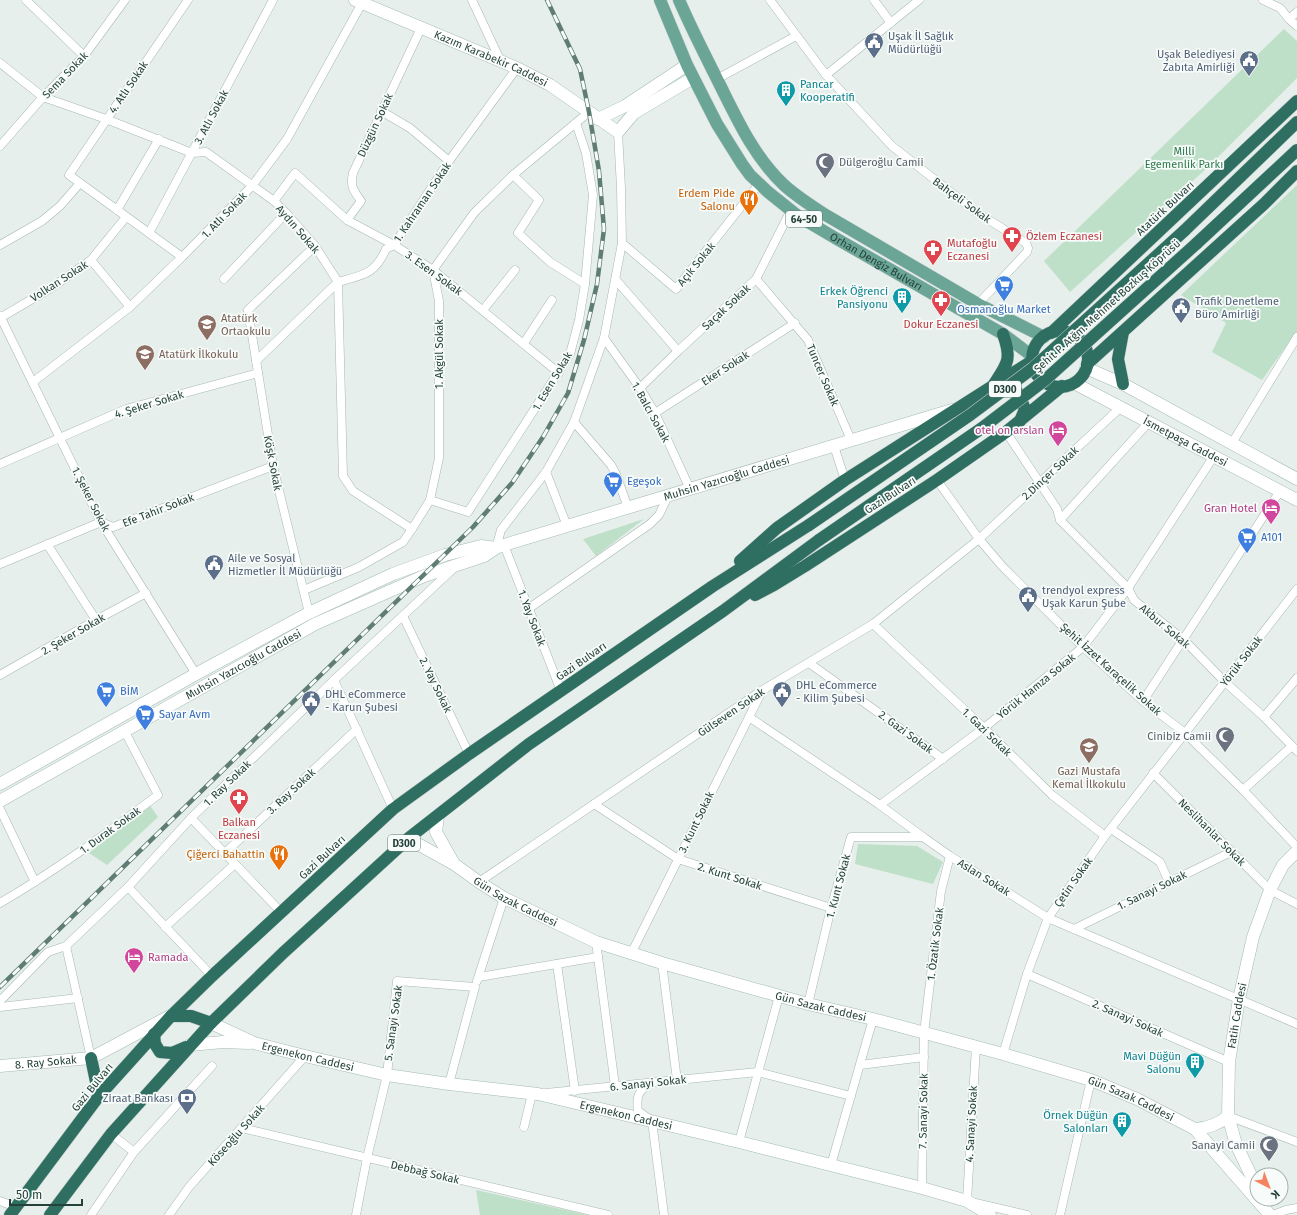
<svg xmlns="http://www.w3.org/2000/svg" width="1297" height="1215" viewBox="0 0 1297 1215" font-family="'Fira Sans',sans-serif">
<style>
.green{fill:#bfe0c8}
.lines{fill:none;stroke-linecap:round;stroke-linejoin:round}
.street-casing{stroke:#a8b8b2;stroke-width:9}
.secondary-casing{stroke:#a4bbb3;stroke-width:13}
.primary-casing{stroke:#c2cac8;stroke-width:13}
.highway-casing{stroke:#c2cac8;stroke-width:13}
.street{stroke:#fff;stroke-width:8}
.secondary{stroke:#fff;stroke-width:12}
.primary{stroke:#6aa596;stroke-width:12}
.highway{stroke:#2f6f62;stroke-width:12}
.rail-casing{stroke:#5f7d75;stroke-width:4.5}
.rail{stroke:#f7fbf9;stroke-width:3;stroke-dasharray:9;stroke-linecap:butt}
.highway-bridge-casing{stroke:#c2cac8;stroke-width:13;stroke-linecap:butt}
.highway-bridge{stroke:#2f6f62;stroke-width:12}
.labels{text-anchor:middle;stroke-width:3.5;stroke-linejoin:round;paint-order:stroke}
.shield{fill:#f7fbf9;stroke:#637a73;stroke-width:1}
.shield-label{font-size:10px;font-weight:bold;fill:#24423a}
.service-label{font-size:11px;fill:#4e5e75;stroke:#f7fbf9;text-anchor:start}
.street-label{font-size:11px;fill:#24423a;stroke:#f7fbf9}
.culture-label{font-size:11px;fill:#0d838f;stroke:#f7fbf9;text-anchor:end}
.park-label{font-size:11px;fill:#2d7a4b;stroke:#f7fbf9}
.worship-label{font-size:11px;fill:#5b616d;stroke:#f7fbf9;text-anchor:end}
.food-label{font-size:11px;fill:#c56008;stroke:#f7fbf9;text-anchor:end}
.health-label{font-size:11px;fill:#be3a42;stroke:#f7fbf9;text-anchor:start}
.shop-label{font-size:11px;fill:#366cbe;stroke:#f7fbf9;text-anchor:start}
.education-label{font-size:11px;fill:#785e54;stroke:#f7fbf9;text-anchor:start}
.hotel-label{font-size:11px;fill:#b23c85;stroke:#f7fbf9;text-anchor:end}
</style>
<rect width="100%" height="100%" fill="#e6efeb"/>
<g class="green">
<path d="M1284,29L1297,41V78L1207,168L1070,292L1044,261Z"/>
<path d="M1297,185V337L1294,335L1262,380L1212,352L1226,323L1181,295Z"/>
<path d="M644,519L596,556L583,539Z"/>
<path d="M149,804L158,817L107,865L89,853Z"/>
<path d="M858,844L917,846L943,862L933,884L855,864Z"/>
<path d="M476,1190L588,1215H480Z"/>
</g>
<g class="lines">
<defs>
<g id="street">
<path d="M26,0L84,56"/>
<path d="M472,0L501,62"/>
<path d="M770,0L826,75L892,146L976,212L1026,243L1028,248L1027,252L978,304"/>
<path d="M874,0L891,23"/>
<path d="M1263,0L1280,8L1289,19L1297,26"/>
<path d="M1289,19L1297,12"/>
<path d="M0,63L43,97L106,119L192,153L206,152L274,201L286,213L315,246L338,282L343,476L353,491L412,529"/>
<path d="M826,75L919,0"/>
<path d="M717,79L796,36"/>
<path d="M381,111L410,128L449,161"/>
<path d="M0,146L43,97L84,56L125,0"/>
<path d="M513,175L539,200L518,233L550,262L585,284"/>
<path d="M274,201L295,173L347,220L394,245L433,270L559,373"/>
<path d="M117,210L159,139"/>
<path d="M347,220L361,201C353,190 350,186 353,173L421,28"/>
<path d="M149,233L273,0"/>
<path d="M622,243L676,289L759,184"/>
<path d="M0,245L42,221L60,206L80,183"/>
<path d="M182,257L69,175L188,0"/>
<path d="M91,260L130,307"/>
<path d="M224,279L286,213"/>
<path d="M756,279L808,340L851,440"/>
<path d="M616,280L678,351"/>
<path d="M483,310L515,270"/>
<path d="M0,316L101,522L196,674"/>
<path d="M0,318L51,288L91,260L126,217"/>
<path d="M604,338L640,388L655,413L690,489"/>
<path d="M524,343L552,300"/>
<path d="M256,361L338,282C364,275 375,274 386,249L394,245L449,161L517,68"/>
<path d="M33,382L130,307L182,257L252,186L287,139L362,3"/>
<path d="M640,388L678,351L756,279L791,210"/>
<path d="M655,413L795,323"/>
<path d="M574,422L611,465L616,474L628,508"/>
<path d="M1006,432L1057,509L1060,520L1128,588L1134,600L1184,640L1225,682L1264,717L1297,751"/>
<path d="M1232,443L1297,337"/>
<path d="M834,446L845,480"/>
<path d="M0,464L126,409L258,373"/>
<path d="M546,472L567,526"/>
<path d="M937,480L979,539L1002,566L1083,647L1143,701L1185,733L1243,790L1297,847"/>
<path d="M430,500L468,512L570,354L579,320L585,284L593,195L586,153L576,123"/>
<path d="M1060,520L1149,422"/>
<path d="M47,544L96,620"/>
<path d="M504,545L561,691"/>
<path d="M496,548L501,530L546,472L574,422L604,338L622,243L621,188L618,132"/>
<path d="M0,564L101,522L113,527L273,466"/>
<path d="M304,590L359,567L403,542L412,529L430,500L439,458V301L433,270L474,213L513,175L589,112"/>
<path d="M528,609L650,524L659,515L668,496"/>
<path d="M309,613L273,466L248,310L315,246"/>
<path d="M403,616L469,754"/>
<path d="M873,624L984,728L1052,795L1105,836"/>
<path d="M809,663L943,759"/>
<path d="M0,675L96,620L146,593"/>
<path d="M334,680L393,809"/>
<path d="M1143,701L1280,491"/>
<path d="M749,717L880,805L923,837L950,856L1048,918L1297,1024"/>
<path d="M1264,717L1297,678"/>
<path d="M1153,773L1270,890L1297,904"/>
<path d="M1243,790L1292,746"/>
<path d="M594,804L678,859L831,908"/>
<path d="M880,805L984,728L1083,647L1128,588L1214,456"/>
<path d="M0,809L35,882"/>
<path d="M191,818L281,912"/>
<path d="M1111,829L1160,862L1169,882"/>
<path d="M225,853L357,729"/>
<path d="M479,882L761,691L873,624L979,539L1121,407"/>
<path d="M128,887L212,976"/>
<path d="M0,903C55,871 107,833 158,795L124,730"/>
<path d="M165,927L235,864"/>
<path d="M1074,929L1231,852"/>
<path d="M596,942L615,1086"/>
<path d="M66,946L91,1058"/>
<path d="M631,954L761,693"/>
<path d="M662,963L677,1080"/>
<path d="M557,964L575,1091"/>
<path d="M1027,974L1229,1062"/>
<path d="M479,977L598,957"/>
<path d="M477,981L504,898"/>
<path d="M0,1001L48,952L66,946L128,887L191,818L334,680L454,568"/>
<path d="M808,1004L831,908L851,837H923"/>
<path d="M0,1007L78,998"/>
<path d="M976,1046L967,1201L1027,1215"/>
<path d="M1003,1054L1027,974L1048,918L1105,836L1297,589"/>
<path d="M860,1065L924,1057"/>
<path d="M650,1083C638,1091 636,1097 638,1111L652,1121L664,1215"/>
<path d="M546,1093L758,1072L851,1096"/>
<path d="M1228,1116L1297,1142"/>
<path d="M524,1127L532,1094"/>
<path d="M242,1128L608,1215"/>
<path d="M111,1134L134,1152"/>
<path d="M739,1142L779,996"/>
<path d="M831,1165L873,1019"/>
<path d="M922,1188L924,1033L941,891L950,856"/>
<path d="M0,1201L16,1207"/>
<path d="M91,1215L134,1152L212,1066"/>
<path d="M169,1215L189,1187L305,1056"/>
<path d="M356,1215L367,1158L387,1075L397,981L475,987L449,1084"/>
<path d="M1060,1215L1091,1080"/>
<path d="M1273,1215L1286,1210L1297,1208"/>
</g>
<g id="secondary">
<path id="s1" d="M355,0L517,68L550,85L618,132L634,113L693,78"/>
<path d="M598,119L625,106L687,65"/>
<path d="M1086,368L1123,384L1297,479"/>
<path id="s2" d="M1074,383L1297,500"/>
<path d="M0,784L196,674L309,613L393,574L445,555L481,546L496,548"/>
<path id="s3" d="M0,801L315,624L424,576L484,556L496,548L504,545L952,410"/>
<path d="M438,816L436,832L454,864"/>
<path id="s4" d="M402,845L416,843L454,864L479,882L504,898L596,942L662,963L808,1004L873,1019L1003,1054L1091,1080L1137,1099L1195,1129L1270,1215"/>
<path id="s5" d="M211,1023L254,1043L305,1056L387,1075L449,1084L538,1094L739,1142L922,1188L967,1201L990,1215"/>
<path d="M190,1045L223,1042L249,1043"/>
<path id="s6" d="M0,1066L91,1058L170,1016"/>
<path d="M1195,1129C1208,1128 1218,1125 1228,1116"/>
<path id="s7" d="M1257,1188L1236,1144L1228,1116L1229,1062L1239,999L1253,937L1270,890L1283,865L1297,851"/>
</g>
<g id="primary">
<path id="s8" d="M660,0L687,65L717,124L742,164L750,175L768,192L798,216L837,239L1003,334L1032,356"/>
<path d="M679,0C691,28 705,55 719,83C737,119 754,157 784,185C796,196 810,205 824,214L978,304L1044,337"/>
</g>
<g id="highway">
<path d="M1184,231L1297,122"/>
<path d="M1196,244L1297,150"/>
<circle cx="1060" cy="359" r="28"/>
<path d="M1123,332L1118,359L1123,384"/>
<path d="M1051,333L1297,101"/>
<path d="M1087,364L1264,204L1297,171"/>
<path d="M994,384C1008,363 1012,359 1003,334"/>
<path d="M1000,385H1007L1018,393L1025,409L1020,421"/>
<path d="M740,561L777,528L845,480L1032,361"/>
<path d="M755,595L774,585L805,566L937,480L1006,432L1062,386"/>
<path d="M171,1016H191L211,1023"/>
<path d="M154,1034L155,1044L160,1052L172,1053L186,1047"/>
<path d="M91,1058L99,1096"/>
<path d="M10,1215L99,1096L171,1016L212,976L393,809L469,754L713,586L809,525"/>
<path d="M50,1215L111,1134L211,1023L283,953L410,837L529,744L723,611L819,540"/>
</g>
</defs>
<use href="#street" class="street-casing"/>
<use href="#secondary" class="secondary-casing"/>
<use href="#primary" class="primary-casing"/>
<use href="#highway" class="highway-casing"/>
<use href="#street" class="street"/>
<use href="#secondary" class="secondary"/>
<use href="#primary" class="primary"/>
<use href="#highway" class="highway"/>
<defs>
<path id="rail" d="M0,987L473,527L512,483L543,437L568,393L584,340L597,284L604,229L599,171L589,112L580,69L547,0"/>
</defs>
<use href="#rail" class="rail-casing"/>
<use href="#rail" class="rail"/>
<defs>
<g id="highway-bridge">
<path d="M809,525L970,415L1033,368L1184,231"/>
<path d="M819,540L982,428L1045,380L1196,244"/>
</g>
</defs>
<use href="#highway-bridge" class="highway-bridge-casing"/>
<use href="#highway-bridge" class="highway-bridge"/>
</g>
<defs>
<symbol id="civic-pin" viewBox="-11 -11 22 30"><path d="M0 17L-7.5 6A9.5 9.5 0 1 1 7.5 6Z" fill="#5c6f8a" stroke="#f7fbf9"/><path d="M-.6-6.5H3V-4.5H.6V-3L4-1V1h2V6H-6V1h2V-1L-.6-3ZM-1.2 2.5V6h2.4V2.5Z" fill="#fff"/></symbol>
<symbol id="building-pin" viewBox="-11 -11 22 30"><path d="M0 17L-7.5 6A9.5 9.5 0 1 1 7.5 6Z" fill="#0f9aa8" stroke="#f7fbf9"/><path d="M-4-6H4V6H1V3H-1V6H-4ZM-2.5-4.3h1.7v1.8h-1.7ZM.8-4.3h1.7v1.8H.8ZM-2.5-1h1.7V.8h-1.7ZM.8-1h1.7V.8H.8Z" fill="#fff"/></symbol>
<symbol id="mosque-pin" viewBox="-11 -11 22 30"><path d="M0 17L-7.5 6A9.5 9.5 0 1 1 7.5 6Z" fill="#6b7280" stroke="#f7fbf9"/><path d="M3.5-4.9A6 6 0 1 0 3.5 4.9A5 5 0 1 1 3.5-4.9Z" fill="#fff"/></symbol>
<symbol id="restaurant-pin" viewBox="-11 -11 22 30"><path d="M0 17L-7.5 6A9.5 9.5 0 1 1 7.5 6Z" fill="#e8710a" stroke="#f7fbf9"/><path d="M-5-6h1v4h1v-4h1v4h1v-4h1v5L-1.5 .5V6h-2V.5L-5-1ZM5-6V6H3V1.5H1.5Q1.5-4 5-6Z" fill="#fff"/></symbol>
<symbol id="pharmacy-pin" viewBox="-11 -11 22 30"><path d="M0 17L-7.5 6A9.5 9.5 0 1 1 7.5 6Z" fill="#e0444e" stroke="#f7fbf9"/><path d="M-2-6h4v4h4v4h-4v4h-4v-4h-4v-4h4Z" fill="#fff"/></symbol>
<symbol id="supermarket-pin" viewBox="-11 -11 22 30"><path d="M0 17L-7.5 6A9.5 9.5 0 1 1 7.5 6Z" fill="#3f7fe0" stroke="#f7fbf9"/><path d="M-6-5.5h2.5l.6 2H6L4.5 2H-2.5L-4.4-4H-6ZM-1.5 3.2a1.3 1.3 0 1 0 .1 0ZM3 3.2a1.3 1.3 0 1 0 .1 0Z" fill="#fff"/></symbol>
<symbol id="school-pin" viewBox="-11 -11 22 30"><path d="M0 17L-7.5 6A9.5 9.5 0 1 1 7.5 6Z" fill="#8d6e63" stroke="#f7fbf9"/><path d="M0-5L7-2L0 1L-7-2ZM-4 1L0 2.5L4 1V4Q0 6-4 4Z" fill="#fff"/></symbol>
<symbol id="hotel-pin" viewBox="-11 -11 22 30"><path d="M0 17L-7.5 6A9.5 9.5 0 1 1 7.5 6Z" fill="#d1479c" stroke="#f7fbf9"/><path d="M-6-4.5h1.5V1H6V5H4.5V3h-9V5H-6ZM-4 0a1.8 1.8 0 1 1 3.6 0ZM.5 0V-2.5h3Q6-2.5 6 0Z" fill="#fff"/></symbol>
<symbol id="bank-pin" viewBox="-11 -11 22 30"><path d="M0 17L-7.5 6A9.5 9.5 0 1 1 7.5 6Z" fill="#5c6f8a" stroke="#f7fbf9"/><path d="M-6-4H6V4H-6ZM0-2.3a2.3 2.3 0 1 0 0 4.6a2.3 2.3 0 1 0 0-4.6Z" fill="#fff"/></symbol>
</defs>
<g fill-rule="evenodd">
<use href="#civic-pin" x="863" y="31" width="22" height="30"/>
<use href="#civic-pin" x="1238" y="49" width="22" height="30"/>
<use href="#building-pin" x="775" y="79" width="22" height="30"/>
<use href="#mosque-pin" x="814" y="151" width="22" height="30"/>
<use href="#restaurant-pin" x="738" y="188" width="22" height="30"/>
<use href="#pharmacy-pin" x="1001" y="225" width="22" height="30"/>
<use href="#pharmacy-pin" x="922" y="238" width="22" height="30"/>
<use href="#supermarket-pin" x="993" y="274" width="22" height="30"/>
<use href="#building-pin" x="891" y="286" width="22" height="30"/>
<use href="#pharmacy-pin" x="930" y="289" width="22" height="30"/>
<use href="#civic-pin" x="1170" y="296" width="22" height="30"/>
<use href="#school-pin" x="196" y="313" width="22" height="30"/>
<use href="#school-pin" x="134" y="343" width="22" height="30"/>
<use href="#hotel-pin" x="1047" y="419" width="22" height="30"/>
<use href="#supermarket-pin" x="602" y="470" width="22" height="30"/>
<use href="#hotel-pin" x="1260" y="497" width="22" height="30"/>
<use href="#supermarket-pin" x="1236" y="526" width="22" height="30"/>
<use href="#civic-pin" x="203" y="553" width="22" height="30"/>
<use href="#civic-pin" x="1017" y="585" width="22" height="30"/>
<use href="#supermarket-pin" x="95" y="680" width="22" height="30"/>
<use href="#civic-pin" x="771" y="680" width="22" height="30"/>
<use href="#civic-pin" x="300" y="689" width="22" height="30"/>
<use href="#supermarket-pin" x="134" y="703" width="22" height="30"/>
<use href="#mosque-pin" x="1214" y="725" width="22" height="30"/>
<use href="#school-pin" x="1078" y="736" width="22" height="30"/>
<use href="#pharmacy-pin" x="228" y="787" width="22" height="30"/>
<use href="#restaurant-pin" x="268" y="843" width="22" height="30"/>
<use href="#hotel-pin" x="123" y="946" width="22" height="30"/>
<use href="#building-pin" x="1184" y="1051" width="22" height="30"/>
<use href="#bank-pin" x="176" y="1087" width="22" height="30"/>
<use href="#building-pin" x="1111" y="1110" width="22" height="30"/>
<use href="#mosque-pin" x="1258" y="1134" width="22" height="30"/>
</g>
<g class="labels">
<g class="shield">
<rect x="786" y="211" width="36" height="16" rx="3"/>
<rect x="989" y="381" width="32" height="16" rx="3"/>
<rect x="388" y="835" width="32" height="16" rx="3"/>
</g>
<g class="shield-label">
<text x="804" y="223">64-50</text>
<text x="1005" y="393">D300</text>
<text x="404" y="847">D300</text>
</g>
<g class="service-label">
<text x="888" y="40">Uşak İl Sağlık<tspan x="888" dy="13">Müdürlüğü</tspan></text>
<text x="1235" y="58" text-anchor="end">Uşak Belediyesi<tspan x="1235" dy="13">Zabıta Amirliği</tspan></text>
<text x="1195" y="305">Trafik Denetleme<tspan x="1195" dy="13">Büro Amirliği</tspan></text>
<text x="228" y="562">Aile ve Sosyal<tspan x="228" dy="13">Hizmetler İl Müdürlüğü</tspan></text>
<text x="1042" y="594">trendyol express<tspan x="1042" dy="13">Uşak Karun Şube</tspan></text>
<text x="796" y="689">DHL eCommerce<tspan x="796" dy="13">- Kilim Şubesi</tspan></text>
<text x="325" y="698">DHL eCommerce<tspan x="325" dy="13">- Karun Şubesi</tspan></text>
<text x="173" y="1102" text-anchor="end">Ziraat Bankası</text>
</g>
<g class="street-label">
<text dy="4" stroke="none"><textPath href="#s1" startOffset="148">Kazım Karabekir Caddesi</textPath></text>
<text transform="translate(65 75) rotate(-46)" y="4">Sema Sokak</text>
<text transform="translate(128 87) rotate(-56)" y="4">4. Atlı Sokak</text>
<text transform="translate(211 117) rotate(-62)" y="4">3. Atlı Sokak</text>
<text transform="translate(375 125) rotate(-65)" y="4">Düzgün Sokak</text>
<text transform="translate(962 200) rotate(36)" y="4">Bahçeli Sokak</text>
<text transform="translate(422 202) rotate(-56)" y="4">1. Kahraman Sokak</text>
<text transform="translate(1165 208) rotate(-43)" y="4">Atatürk Bulvarı</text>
<text transform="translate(224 215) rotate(-46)" y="4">1. Atlı Sokak</text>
<text transform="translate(298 229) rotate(49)" y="4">Aydın Sokak</text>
<text dy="4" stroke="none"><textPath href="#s8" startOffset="351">Orhan Dengiz Bulvarı</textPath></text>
<text transform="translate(696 264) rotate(-51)" y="4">Açık Sokak</text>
<text transform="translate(434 273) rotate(36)" y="4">3. Esen Sokak</text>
<text transform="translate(59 281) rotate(-33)" y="4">Volkan Sokak</text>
<text transform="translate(1107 306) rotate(-42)" y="4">Şehit P. Atğm. Mehmet Bozkuş Köprüsü</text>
<text transform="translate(726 307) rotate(-43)" y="4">Saçak Sokak</text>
<text transform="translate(439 354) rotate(-90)" y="4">1. Akgül Sokak</text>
<text transform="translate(725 368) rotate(-33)" y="4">Eker Sokak</text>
<text transform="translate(823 375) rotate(67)" y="4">Tuncer Sokak</text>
<text transform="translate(552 381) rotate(-59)" y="4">1. Esen Sokak</text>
<text transform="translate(149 404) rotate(-17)" y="4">4. Şeker Sokak</text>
<text transform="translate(651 412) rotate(61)" y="4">1. Balcı Sokak</text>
<text dy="4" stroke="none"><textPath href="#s2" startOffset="126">İsmetpaşa Caddesi</textPath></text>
<text transform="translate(273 463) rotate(79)" y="4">Köşk Sokak</text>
<text transform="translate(1050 473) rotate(-43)" y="4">2.Dinçer Sokak</text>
<text dy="4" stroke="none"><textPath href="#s3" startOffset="799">Muhsin Yazıcıoğlu Caddesi</textPath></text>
<text transform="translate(890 495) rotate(-33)" y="4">Gazi Bulvarı</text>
<text transform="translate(91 499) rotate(63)" y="4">1. Şeker Sokak</text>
<text transform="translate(158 510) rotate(-21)" y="4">Efe Tahir Sokak</text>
<text transform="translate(532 618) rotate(69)" y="4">1. Yay Sokak</text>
<text transform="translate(1165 626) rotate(40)" y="4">Akbur Sokak</text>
<text transform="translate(73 634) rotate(-30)" y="4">2. Şeker Sokak</text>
<text transform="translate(581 661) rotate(-35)" y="4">Gazi Bulvarı</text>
<text transform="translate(1241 661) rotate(-52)" y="4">Yörük Sokak</text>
<text dy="4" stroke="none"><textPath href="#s3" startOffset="279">Muhsin Yazıcıoğlu Caddesi</textPath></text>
<text transform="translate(1111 669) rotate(42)" y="4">Şehit İzzet Karaçelik Sokak</text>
<text transform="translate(436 685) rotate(64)" y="4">2. Yay Sokak</text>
<text transform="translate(1036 686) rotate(-39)" y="4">Yörük Hamza Sokak</text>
<text transform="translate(731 712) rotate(-34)" y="4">Gülseven Sokak</text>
<text transform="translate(906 732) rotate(36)" y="4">2. Gazi Sokak</text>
<text transform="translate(987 732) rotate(44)" y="4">1. Gazi Sokak</text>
<text transform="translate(227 783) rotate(-44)" y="4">1. Ray Sokak</text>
<text transform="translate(291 791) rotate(-43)" y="4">3. Ray Sokak</text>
<text transform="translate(696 822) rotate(-64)" y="4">3. Kunt Sokak</text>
<text transform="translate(110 830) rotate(-36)" y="4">1. Durak Sokak</text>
<text transform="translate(1212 832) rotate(45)" y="4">Neslihanlar Sokak</text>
<text transform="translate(322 857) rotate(-43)" y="4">Gazi Bulvarı</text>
<text transform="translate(730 876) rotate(18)" y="4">2. Kunt Sokak</text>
<text transform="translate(984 877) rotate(32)" y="4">Aslan Sokak</text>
<text transform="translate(1073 882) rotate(-55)" y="4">Çetin Sokak</text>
<text transform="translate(838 886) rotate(-75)" y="4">1. Kunt Sokak</text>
<text transform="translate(1152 890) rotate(-26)" y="4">1. Sanayi Sokak</text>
<text dy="4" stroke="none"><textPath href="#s4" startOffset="130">Gün Sazak Caddesi</textPath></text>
<text transform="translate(935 944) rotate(-83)" y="4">1. Özatik Sokak</text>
<text dy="4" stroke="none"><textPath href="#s4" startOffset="454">Gün Sazak Caddesi</textPath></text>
<text dy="4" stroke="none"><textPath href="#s7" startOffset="179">Fatih Caddesi</textPath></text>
<text transform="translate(1128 1018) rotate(24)" y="4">2. Sanayi Sokak</text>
<text transform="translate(393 1023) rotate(-82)" y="4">5. Sanayi Sokak</text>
<text dy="4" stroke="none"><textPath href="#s5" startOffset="103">Ergenekon Caddesi</textPath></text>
<text dy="4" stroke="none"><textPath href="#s6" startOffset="46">8. Ray Sokak</textPath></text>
<text transform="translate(648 1083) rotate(-6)" y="4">6. Sanayi Sokak</text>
<text transform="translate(92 1087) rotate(-51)" y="4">Gazi Bulvarı</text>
<text dy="4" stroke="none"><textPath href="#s4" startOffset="778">Gün Sazak Caddesi</textPath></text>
<text transform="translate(923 1111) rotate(-89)" y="4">7. Sanayi Sokak</text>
<text dy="4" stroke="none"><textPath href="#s5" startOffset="427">Ergenekon Caddesi</textPath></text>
<text transform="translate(971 1124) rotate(-87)" y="4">4. Sanayi Sokak</text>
<text transform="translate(236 1135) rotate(-48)" y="4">Köseoğlu Sokak</text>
<text transform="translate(425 1172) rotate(13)" y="4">Debbağ Sokak</text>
</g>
<g class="culture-label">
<text x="800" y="88" text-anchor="start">Pancar<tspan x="800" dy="13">Kooperatifi</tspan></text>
<text x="888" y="295">Erkek Öğrenci<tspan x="888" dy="13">Pansiyonu</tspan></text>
<text x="1181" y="1060">Mavi Düğün<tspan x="1181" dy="13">Salonu</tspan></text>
<text x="1108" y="1119">Örnek Düğün<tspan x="1108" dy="13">Salonları</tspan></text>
</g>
<g class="park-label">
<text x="1184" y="155">Milli<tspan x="1184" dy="13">Egemenlik Parkı</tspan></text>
</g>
<g class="worship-label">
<text x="839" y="166" text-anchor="start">Dülgeroğlu Camii</text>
<text x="1211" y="740">Cinibiz Camii</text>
<text x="1255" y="1149">Sanayi Camii</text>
</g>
<g class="food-label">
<text x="735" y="197">Erdem Pide<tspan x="735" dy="13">Salonu</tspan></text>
<text x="265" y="858">Çiğerci Bahattin</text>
</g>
<g class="health-label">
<text x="1026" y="240">Özlem Eczanesi</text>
<text x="947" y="247">Mutafoğlu<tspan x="947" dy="13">Eczanesi</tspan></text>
<text x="941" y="328" text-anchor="middle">Dokur Eczanesi</text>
<text x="239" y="826" text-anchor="middle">Balkan<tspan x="239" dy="13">Eczanesi</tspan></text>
</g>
<g class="shop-label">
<text x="1004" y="313" text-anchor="middle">Osmanoğlu Market</text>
<text x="627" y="485">Egeşok</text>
<text x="1261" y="541">A101</text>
<text x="120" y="695">BİM</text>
<text x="159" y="718">Sayar Avm</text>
</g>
<g class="education-label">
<text x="221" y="322">Atatürk<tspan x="221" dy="13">Ortaokulu</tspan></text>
<text x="159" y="358">Atatürk İlkokulu</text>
<text x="1089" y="775" text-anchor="middle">Gazi Mustafa<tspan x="1089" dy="13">Kemal İlkokulu</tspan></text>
</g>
<g class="hotel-label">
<text x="1044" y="434">otel on arslan</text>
<text x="1257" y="512">Gran Hotel</text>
<text x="148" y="961" text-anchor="start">Ramada</text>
</g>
</g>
<g transform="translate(1269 1187) rotate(138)"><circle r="19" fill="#f7fbf9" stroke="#a3b1ad"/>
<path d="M0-3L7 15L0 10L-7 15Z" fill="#f4845f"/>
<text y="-6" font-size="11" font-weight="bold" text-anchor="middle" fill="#24423a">K</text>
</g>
<path d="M10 1199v6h72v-6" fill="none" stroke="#24423a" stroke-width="2"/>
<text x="16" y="1199" font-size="12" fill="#24423a" stroke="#f7fbf9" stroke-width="3" paint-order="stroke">50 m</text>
</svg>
